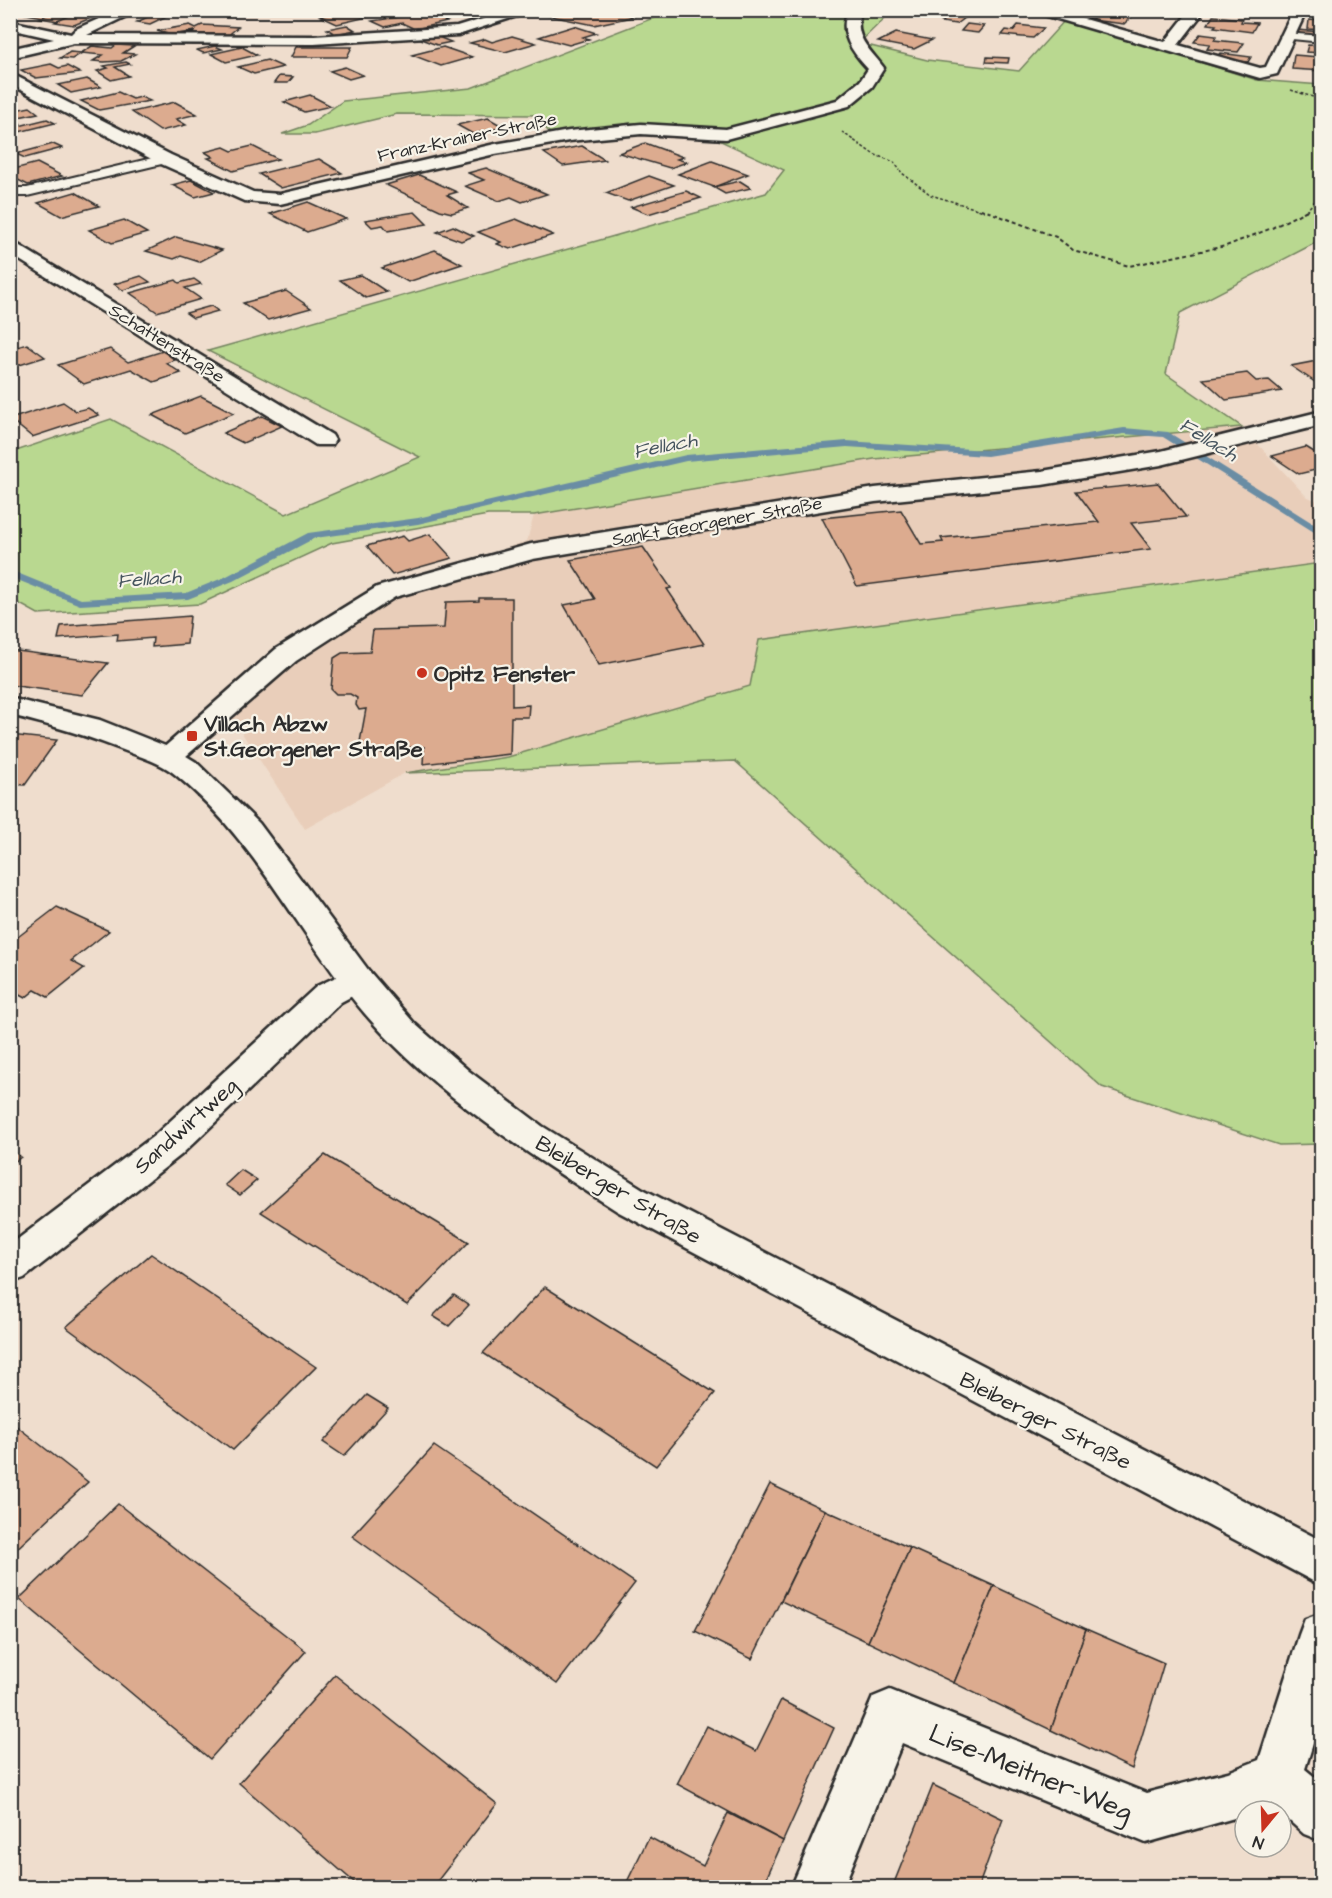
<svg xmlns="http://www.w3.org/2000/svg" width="1332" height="1898" viewBox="0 0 1332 1898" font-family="'Architects Daughter',sans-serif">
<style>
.built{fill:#e9ceba}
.green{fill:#b9d890;stroke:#72825e;stroke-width:1.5}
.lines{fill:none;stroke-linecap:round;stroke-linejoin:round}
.stream{fill:#6b8da4;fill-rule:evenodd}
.building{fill:#dcab8f;stroke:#2b2b2b;stroke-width:1.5}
.service-casing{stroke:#2b2b2b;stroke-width:4}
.minor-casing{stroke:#2b2b2b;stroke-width:5}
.secondary-casing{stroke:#2b2b2b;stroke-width:5}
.path-far1{stroke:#2b2b2b;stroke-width:1.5;stroke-dasharray:3 2;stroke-linecap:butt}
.path{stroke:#2b2b2b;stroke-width:2;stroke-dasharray:4 3;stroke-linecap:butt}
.service{fill:#f7f3e8;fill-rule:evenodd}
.minor{fill:#f7f3e8;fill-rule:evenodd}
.secondary{fill:#f7f3e8;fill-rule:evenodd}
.poi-dot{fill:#c8321e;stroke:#f7f3e8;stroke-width:2}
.labels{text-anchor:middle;stroke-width:4.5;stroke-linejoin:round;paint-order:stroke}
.far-street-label{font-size:18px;fill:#2b2b2b;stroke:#f7f3e8}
.far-water-label{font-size:20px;font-style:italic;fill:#46545e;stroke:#f7f3e8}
.poi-label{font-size:22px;font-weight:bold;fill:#2b2b2b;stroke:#f7f3e8;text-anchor:start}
.street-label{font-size:22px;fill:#2b2b2b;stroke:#f7f3e8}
.near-street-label{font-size:27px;fill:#2b2b2b;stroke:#f7f3e8}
</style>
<rect width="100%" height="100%" fill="#efddcd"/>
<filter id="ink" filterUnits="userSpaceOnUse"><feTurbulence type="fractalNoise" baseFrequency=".0167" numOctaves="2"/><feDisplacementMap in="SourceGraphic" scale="12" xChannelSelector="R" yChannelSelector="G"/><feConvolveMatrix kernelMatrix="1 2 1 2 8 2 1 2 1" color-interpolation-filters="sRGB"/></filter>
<g filter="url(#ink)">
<path class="built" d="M1242,427L1306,496L1321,503V563L759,640L750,686L508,757L405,773L305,829L230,715L358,600L527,541L534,515L874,459Z"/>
<g class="green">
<path d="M674,10L892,11L859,43L927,60L1019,71L1065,20L1257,80L1321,85V240L1180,313L1166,374L1242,427L874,459L534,515H488L332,543L200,604L38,614L11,599L10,453L111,419L286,514L420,457L208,351L766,193L784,170L699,131L630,123L552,136L535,115L397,114L315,134H282L308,125L343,101L471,88Z"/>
<path d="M1321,563V1144L1279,1145L1102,1087L735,761L405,773L508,757L750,686L759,640Z"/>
</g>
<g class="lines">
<path class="stream" d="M1124,428L1168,432L1322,529V537L1163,437L1124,434L987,456L847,447L686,461L418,524L315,538L233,581L188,599L80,605L10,577V570L81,599L186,593L225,577L308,533L418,518L686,455L847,441L987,450Z"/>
</g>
<g class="building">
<path d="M35,10H58L43,17L26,14Z"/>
<path d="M58,10H80L82,11L58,21L40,18Z"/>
<path d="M162,10H194L185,15L173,13L150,24L137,22Z"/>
<path d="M351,10L367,17L337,24L320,16Z"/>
<path d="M558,10L579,16L615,10L632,17L594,25L541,14Z"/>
<path d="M911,10H945L949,11L928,19L904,13Z"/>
<path d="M1100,10L1099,12L1132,16L1124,24L1091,20L1097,14L1076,11Z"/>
<path d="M76,13L98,15L74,25L55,22Z"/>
<path d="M425,13L447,22L415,29L402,23L385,27L372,21Z"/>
<path d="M950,16L964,18L956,24L942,22Z"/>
<path d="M1213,16L1242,19L1241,22L1257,23L1252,32L1214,27L1216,25L1208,24Z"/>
<path d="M1309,20L1322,21V30L1308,29Z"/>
<path d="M967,24L984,26L978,33L961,31Z"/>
<path d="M190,25L196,28L202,25L238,27L226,37L191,35L195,31L172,35L157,31Z"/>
<path d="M347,25L355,30L335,34L327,29Z"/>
<path d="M1018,25L1044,28L1033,38L1002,35L1006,30L1013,31Z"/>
<path d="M574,26L596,33L583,37L589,39L569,45L539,37Z"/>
<path d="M1296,30L1322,32V37L1295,35Z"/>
<path d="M896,33L932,40L914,49L878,42Z"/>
<path d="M1200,34L1216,36L1214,40L1244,43L1238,52L1207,49L1210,44L1194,42Z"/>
<path d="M512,36L536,43L505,52L470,43L485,39L492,42Z"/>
<path d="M438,37L451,42L437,45L418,38Z"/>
<path d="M116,45L134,46L123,53L135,54L121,61L104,62L93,61L103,55L81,53L92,46L112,48Z"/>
<path d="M1308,45L1322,46V53L1306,52Z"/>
<path d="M215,46L222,49L203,53L197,50Z"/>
<path d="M242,47L257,55L226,62L211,54Z"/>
<path d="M296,47H352L347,57H291Z"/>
<path d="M443,47L472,57L441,66L412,55Z"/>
<path d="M70,52L82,53L72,59L60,58Z"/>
<path d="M1220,53L1251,57L1248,62L1216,58Z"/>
<path d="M1294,55L1319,57L1322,71L1292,69Z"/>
<path d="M987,57L1009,58L1008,63L986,62Z"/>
<path d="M267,60L283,67L254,74L238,67Z"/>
<path d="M126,62L130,64L115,67L129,76L111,80L97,71L108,68L104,66Z"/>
<path d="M51,64L59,68L67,66L80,73L36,78L21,70Z"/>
<path d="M345,67L363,75L349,79L330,71Z"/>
<path d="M279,76L293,77L288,83H274Z"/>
<path d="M87,79L101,87L71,93L58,85Z"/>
<path d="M118,92L133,99L141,97L150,101L99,110L81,101Z"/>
<path d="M310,95L331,106L304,112L284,102Z"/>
<path d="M175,102L197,114L176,119L186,125L160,131L132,112Z"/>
<path d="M30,107L38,113L14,118L20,123L10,125V111Z"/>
<path d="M488,118L504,127L473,134L457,125Z"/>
<path d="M47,119L55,123L19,132L11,128Z"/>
<path d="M645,143L683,157L677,159L687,162L670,168L619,153Z"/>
<path d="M53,144L62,148L25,158L16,154Z"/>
<path d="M252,146L278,159L233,171L208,158L213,157L205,152L224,147L232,151Z"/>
<path d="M582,146L605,160L563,166L544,153Z"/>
<path d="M319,159L342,173L281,188L259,174Z"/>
<path d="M712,161L748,174L714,187L678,174Z"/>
<path d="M37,163L62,176L28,185L10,176V170Z"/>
<path d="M486,168L547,194L522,202L511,197L499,201L465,186L484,180L468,173Z"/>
<path d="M419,175L457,192L447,195L468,208L452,213L440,210L386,185Z"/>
<path d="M649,176L674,185L628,201L606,193Z"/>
<path d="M191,180L214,192L195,197L172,185Z"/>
<path d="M740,181L751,188L725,194L713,187Z"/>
<path d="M686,191L701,198L648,214L631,207Z"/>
<path d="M75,192L99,206L61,216L38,203Z"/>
<path d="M308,202L346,219L307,232L270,214Z"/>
<path d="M415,212L427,224L388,231L383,225L372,227L365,220Z"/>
<path d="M516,219L553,235L510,249L497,244L501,242L478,232Z"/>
<path d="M124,220L147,233L112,243L89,230Z"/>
<path d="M453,226L474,236L461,241L437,232Z"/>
<path d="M176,237L222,250L199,262L181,256L174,259L146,251Z"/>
<path d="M435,250L462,264L408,282L382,268Z"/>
<path d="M361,275L387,292L366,298L340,280Z"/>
<path d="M141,276L150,282L123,290L114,284Z"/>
<path d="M194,279L201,284L185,288L201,299L157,312L130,293L176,280L179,283Z"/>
<path d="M286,291L311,308L268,320L243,303Z"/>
<path d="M211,306L218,311L193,318L186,313Z"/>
<path d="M27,344L45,357L10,368V349Z"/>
<path d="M110,349L128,362L163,351L175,360L166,363L181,373L154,382L131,369L84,384L58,365Z"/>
<path d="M1322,360V384H1318L1291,366Z"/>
<path d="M1247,373L1256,381L1269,380L1282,391L1226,400L1203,379Z"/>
<path d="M201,396L234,413L185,433L152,415Z"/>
<path d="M63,402L76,411L88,408L99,415L32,437L10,419Z"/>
<path d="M262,416L282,426L243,443L223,433Z"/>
<path d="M1306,447L1322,457V474L1315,470L1299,474L1272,456Z"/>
<path d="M1158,483L1186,517L1131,523L1151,549L857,586L822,518L901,510L921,544L943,542L941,538L1099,522L1076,491Z"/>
<path d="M430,534L452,558L392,575L367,546L403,536L408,541Z"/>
<path d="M643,547L671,588L667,589L704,644L599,665L564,605L595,599L570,560Z"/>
<path d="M479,598H512V706L529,705L528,717H511L510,754L423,764L424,747L397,748L396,753H358L366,709L359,710L356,705L357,698L350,694H336L331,689L334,658L342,653L370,652L373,630L444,628L446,602L479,601Z"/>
<path d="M190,616L187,644L152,647L153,638L117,641L118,634L58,639L61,626Z"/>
<path d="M10,650L108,663L82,695L10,685Z"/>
<path d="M10,735L57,740L25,785L10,784Z"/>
<path d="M57,907L109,931L71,961L84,968L48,997L35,990L25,998L10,990V943Z"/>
<path d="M10,1149L21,1157L10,1165Z"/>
<path d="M325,1155L469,1242L407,1305L261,1212Z"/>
<path d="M241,1170L257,1180L240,1195L225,1185Z"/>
<path d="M151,1254L316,1367L233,1450L66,1327Z"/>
<path d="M545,1287L715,1393L656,1466L483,1353Z"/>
<path d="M454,1295L469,1305L449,1326L433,1316Z"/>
<path d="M367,1395L388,1408L344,1456L323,1442Z"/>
<path d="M10,1421L88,1482L10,1555Z"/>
<path d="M434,1446L635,1583L557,1684L352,1536Z"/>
<path d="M770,1484L825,1510L752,1659L695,1631Z"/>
<path d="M118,1504L306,1651L210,1759L19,1599Z"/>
<path d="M825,1510L910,1548L868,1642L781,1601Z"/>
<path d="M910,1548L994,1586L954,1683L868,1642Z"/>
<path d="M994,1586L1086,1629L1051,1730L954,1683Z"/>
<path d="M1086,1629L1164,1663L1132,1769L1051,1730Z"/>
<path d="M335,1675L497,1804L432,1888H361L239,1783Z"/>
<path d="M781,1700L834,1728L783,1841L677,1784L707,1726L756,1751Z"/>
<path d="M933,1785L1003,1819L978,1888H892Z"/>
<path d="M728,1813L783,1841L762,1888H624L649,1837L703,1866Z"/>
</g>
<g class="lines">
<defs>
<g id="service">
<path d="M1286,33L1322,36V42L1282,38L1280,36Z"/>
<path d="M165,155L172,159L170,162L27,196H10V188H27Z"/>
</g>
<g id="minor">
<path d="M119,10H139L87,35L314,36L457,27L512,10H536L458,35L314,44L74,43L10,58V49L54,39L10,29V21L71,34L76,29Z"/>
<path d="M848,10H862C851,36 870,49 884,68L872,87L849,106L726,139L641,134L569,141L495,154L280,204L244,201L159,163L10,84V73L171,155L253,192L280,194L495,144L569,131L641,124L726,129L837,100L860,81L868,69C852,52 838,33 848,10Z"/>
<path d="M1027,10H1052L1165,42L1190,10H1205L1178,45L1260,68L1266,67L1292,13L1297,12L1304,16L1277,74L1260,78Z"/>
<path d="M10,240L332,435L335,440L332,445H316L10,254Z"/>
<path d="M1322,411V425L1161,465L1042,485L875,502L533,559L395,597L296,661L178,763L168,766L158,763L153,757L276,649L377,587L531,544L875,488L1042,471L1161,451Z"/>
<path d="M357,967L369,971L374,979L369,987L341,1002L181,1155L24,1278L10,1283V1245L155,1135L317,986Z"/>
<path d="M1322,1613V1715L1305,1769L1322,1783V1841L1304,1834L1272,1805L1257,1811H1245V1815L1146,1843L902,1743L843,1888H791L873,1697L890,1690L1146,1793L1228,1772L1259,1760L1299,1635L1305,1619Z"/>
</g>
<path id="secondary" d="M10,698L100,720L178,751L196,762L259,823L369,971L415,1024L469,1071L542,1126L643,1189L1322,1541V1586L617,1211C538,1160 458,1109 392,1043C310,962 266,848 176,775C163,764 147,759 131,753C91,737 52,725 10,715Z"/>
</defs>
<use href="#service" class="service-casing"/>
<use href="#minor" class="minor-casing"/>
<use href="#secondary" class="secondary-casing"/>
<g class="path-far1">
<path d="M1291,90L1322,100"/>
<path d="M842,132L873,154L894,162L902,173L931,195L984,211"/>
<path d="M1306,211L1322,193"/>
</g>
<path class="path" d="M981,209L1056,237L1073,250L1129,266L1226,246L1272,228L1309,209"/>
<use href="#service" class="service"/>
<use href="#minor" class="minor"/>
<use href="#secondary" class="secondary"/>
</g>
</g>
<g class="poi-dot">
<circle cx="422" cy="673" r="6"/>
<rect x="186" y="730" width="12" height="12" rx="3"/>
</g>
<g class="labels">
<g class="far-street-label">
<text transform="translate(467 137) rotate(-12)" y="6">Franz-Krainer-Straße</text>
<text transform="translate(167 343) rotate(32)" y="6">Schattenstraße</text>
<text transform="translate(717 521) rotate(-10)" y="6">Sankt Georgener Straße</text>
</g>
<g class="far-water-label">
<text transform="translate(1209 439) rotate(32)" y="7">Fellach</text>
<text transform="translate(665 445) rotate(-11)" y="7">Fellach</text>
<text transform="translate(149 578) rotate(-4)" y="7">Fellach</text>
</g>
<g class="poi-label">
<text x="434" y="681">Opitz Fenster</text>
<text x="204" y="731">Villach Abzw<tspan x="204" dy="25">St.Georgener Straße</tspan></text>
</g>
<g class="street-label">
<text transform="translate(185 1125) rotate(-42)" y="8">Sandwirtweg</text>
<text transform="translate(619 1189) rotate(31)" y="8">Bleiberger Straße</text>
<text transform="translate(1046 1420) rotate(27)" y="8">Bleiberger Straße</text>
</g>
<g class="near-street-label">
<text transform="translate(1031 1772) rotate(22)" y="9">Lise-Meitner-Weg</text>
</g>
</g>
<rect width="1332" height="1898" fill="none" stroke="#f7f3e8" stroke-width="36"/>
<rect x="18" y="18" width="1296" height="1862" fill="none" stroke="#2b2b2b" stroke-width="2" filter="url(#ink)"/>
<g transform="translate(1263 1829) rotate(199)"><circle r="28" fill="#f7f3e8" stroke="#a5a39c" stroke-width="1.5"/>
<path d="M0-4.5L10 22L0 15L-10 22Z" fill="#c8321e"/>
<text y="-9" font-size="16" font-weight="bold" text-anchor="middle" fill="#2b2b2b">N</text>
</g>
</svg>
